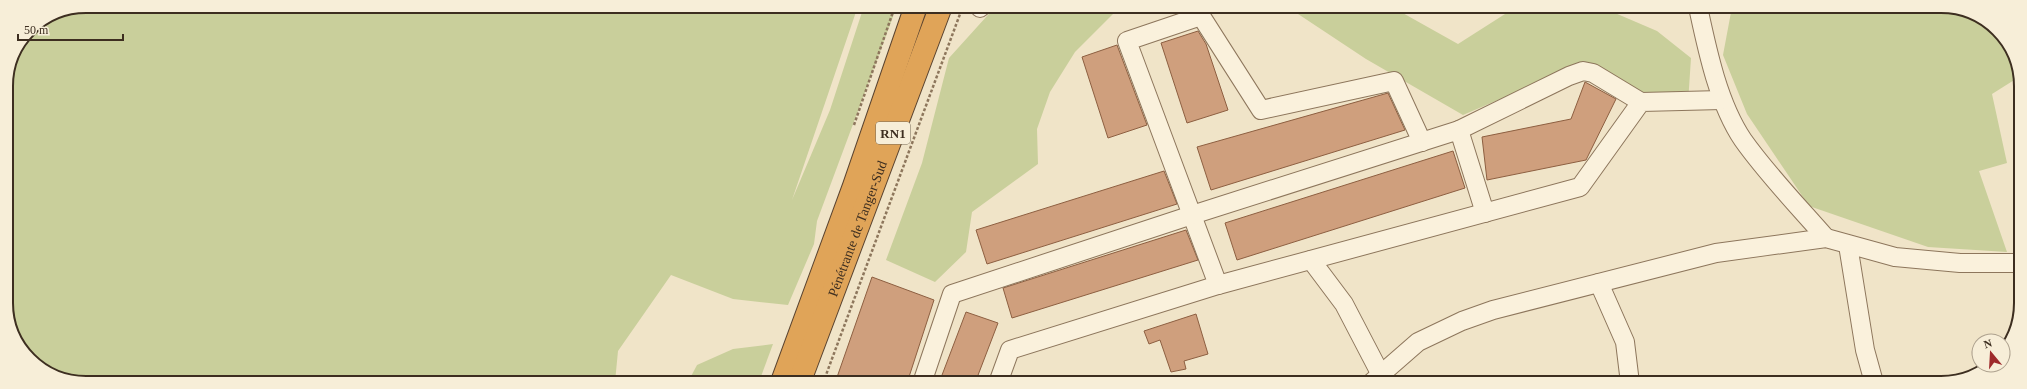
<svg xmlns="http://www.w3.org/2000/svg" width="2027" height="389" viewBox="0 0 2027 389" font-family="'Times New Roman',serif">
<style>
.green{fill:#c9cf9b}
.building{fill:#cf9f7d;stroke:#8d5f41}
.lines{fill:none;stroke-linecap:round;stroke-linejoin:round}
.minor-casing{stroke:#8d765c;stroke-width:20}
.highway-casing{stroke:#5b4430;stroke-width:24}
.path{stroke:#8d765c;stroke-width:2.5;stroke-dasharray:3 2;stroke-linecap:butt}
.minor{stroke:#faf1dc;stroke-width:18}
.highway{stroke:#e0a458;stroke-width:22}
.labels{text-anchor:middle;stroke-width:4;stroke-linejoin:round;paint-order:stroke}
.shield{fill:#f7eed8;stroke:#756857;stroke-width:1}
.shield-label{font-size:13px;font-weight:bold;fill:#3d2e20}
.street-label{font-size:14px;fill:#3d2e20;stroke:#f7eed8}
.rim{fill:none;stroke:#3d2e20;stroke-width:2}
</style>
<rect width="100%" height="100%" fill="#f0e4c8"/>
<g class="green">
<path d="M86,6H858L792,200L830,110L864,6H897L817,221L814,244L788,305L733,299L671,275L618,351L615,382H75L33,363L8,319L6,85L12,55L29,29L55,12Z"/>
<path d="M996,6H1121L1075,52L1050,92L1037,129L1038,164L972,212L966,252L935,282L886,260L922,163L949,58Z"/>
<path d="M1185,6L1392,7L1458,44L1516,7H1601L1657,31L1691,58L1688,103L1641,93L1584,63L1463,115L1366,59L1289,8H1190Z"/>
<path d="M1732,7H1952L1998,29L2019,70V77L1992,94L2007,163L1979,171L2007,252L1928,247L1809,206L1747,114L1723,55Z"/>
<path d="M773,344L759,382H688L697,365L733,349Z"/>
</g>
<g class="building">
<path d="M1198,31L1206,44L1228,110L1187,123L1161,43Z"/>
<path d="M1117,45L1147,125L1108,138L1082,57Z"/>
<path d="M1585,82L1616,99L1586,160L1487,180L1482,137L1571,119Z"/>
<path d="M1388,93L1405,130L1211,190L1197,147Z"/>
<path d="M1453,151L1465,188L1237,260L1225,223Z"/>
<path d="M1164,171L1177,204L987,264L976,230Z"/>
<path d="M1186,230L1198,260L1012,318L1003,288Z"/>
<path d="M872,277L934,300L907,383H835Z"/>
<path d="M966,312L998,323L975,383H939Z"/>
<path d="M1196,314L1208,354L1184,361L1186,369L1171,372L1160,340L1149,344L1144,331Z"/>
</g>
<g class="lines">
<defs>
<g id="minor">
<path d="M1698,7C1707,49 1718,103 1743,140C1767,174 1798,206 1826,238"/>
<path d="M980,8L982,6"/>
<path d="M1459,130L1569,76L1583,71L1593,73L1641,102"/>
<path d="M1848,245L1865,350L1873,379L1876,383"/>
<path d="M1311,260L1344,304L1381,375"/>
<path d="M1599,283L1625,342L1630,383"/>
<path d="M1218,285L1127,41L1201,16L1261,110L1394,81L1422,142"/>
<path d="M922,383L952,294L1192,215L1459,130L1485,213"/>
<path d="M998,383L1010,350L1218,285L1580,187L1641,102L1722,100"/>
<path d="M1371,383L1418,342L1462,321L1493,310L1716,253L1826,238L1895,257L1960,263H2020"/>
</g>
<g id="highway">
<path d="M782,382L854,186L916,6"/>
<path id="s1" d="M799,383L941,6"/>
</g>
</defs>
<use href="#minor" class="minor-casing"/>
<use href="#highway" class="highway-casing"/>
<g class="path">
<path d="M854,125L895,6"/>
<path d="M823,383L963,6"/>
</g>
<use href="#minor" class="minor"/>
<use href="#highway" class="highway"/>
</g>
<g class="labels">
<rect class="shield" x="876" y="122" width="34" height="22" rx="3"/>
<g class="shield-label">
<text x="893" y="138">RN1</text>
</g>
<g class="street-label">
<text dy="5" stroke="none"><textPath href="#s1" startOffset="165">Pénétrante de Tanger-Sud</textPath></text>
</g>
</g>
<path d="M0 0H2027V389H0ZM86 13H1941A73 73 0 0 1 2014 86V303A73 73 0 0 1 1941 376H86A73 73 0 0 1 13 303V86A73 73 0 0 1 86 13Z" fill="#f7eed8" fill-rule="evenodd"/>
<path class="rim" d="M86 13H1941A73 73 0 0 1 2014 86V303A73 73 0 0 1 1941 376H86A73 73 0 0 1 13 303V86A73 73 0 0 1 86 13Z"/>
<g transform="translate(1991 353) rotate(342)"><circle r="19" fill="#f7eed8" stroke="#ada18e"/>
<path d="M0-3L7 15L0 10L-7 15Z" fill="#9e2a2b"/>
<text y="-6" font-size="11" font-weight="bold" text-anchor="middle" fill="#3d2e20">N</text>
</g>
<path d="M18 34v6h105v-6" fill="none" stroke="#3d2e20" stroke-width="2"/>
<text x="24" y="34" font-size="12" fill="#3d2e20" stroke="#f7eed8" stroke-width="3" paint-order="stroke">50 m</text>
</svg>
